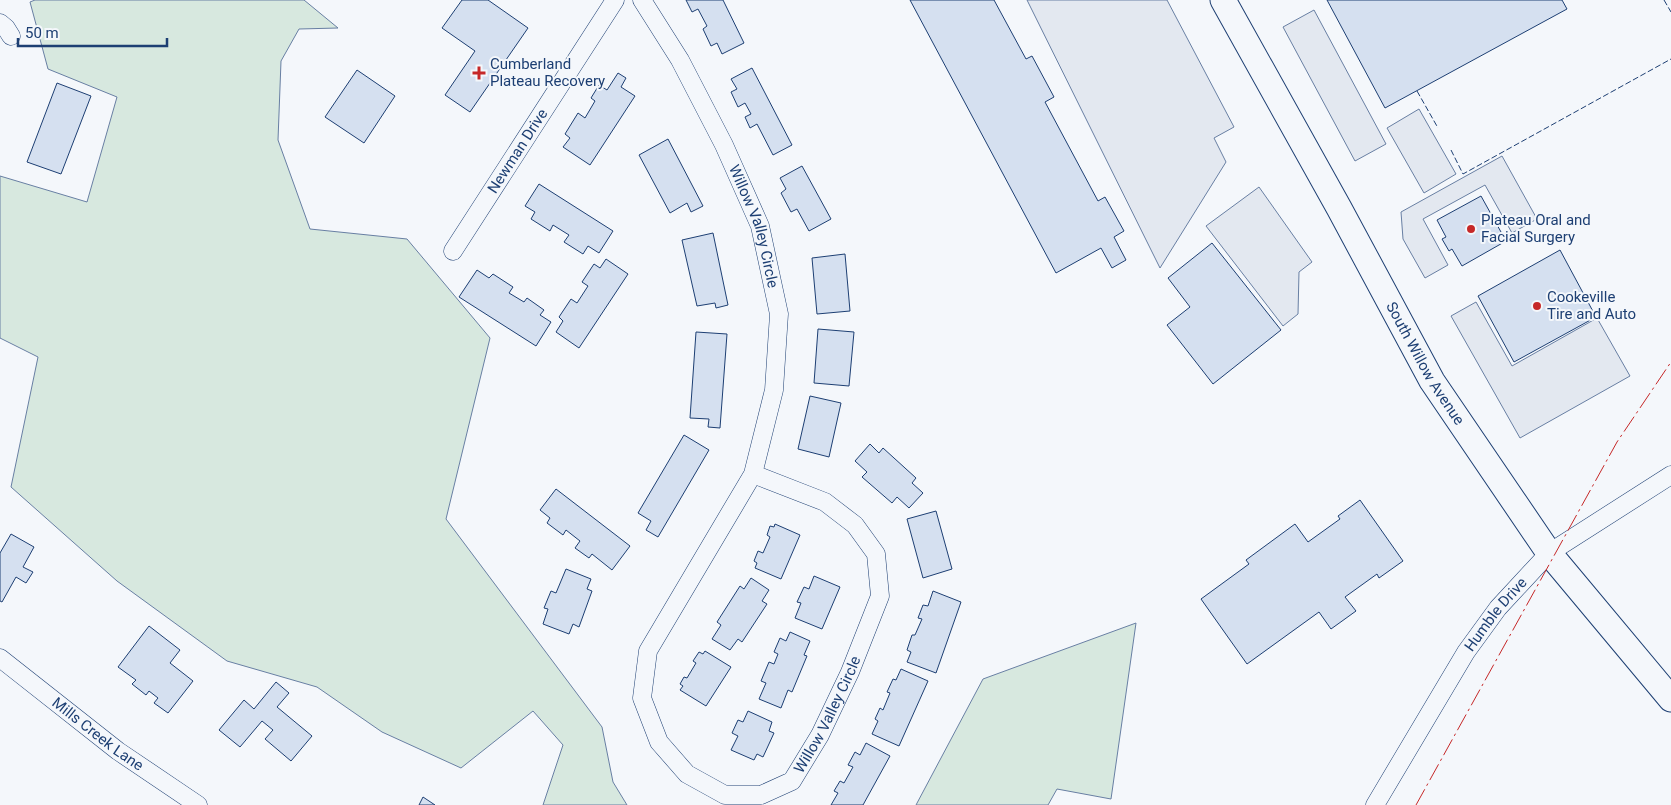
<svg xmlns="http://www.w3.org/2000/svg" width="1671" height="805" viewBox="0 0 1671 805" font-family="Roboto,sans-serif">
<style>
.green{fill:#d7e8df;stroke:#687fa3}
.parking{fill:#e3e8f0;stroke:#687fa3}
.building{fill:#d5e0f0;stroke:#1d3f73}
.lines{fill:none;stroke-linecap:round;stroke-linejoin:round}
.street-casing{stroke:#1d3f73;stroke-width:19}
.secondary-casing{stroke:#1d3f73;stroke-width:27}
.street{stroke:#f4f7fb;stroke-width:18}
.secondary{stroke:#f4f7fb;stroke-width:25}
.fence{stroke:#1d3f73;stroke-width:1;stroke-dasharray:6 2.5;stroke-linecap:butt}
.power{stroke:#c62828;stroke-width:1;stroke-dasharray:18 4 2.5 4;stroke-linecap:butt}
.poi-dot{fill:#c62828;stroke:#f4f7fb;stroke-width:2}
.labels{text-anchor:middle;stroke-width:4;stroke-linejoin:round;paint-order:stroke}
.poi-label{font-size:15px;fill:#1d3f73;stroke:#f4f7fb;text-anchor:start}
.street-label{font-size:15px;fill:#1d3f73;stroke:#f4f7fb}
</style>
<rect width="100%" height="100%" fill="#f4f7fb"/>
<g class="green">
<path d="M35,0H304L338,28L299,29L281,61L278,140L310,229L407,239L490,338L446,519L602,727L613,782L627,805H543L563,745L533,711L461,768L382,732L317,687L227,661L117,581L11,487L38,357L0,338V176L87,202L117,97L48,69L30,2Z"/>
<path d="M1136,623L1111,799L1057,789L1048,805H916L983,679Z"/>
</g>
<g class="parking">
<path d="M1027,0H1167L1234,127L1214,138L1226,162L1160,268Z"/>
<path d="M1314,10L1386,144L1355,161L1283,27Z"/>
<path d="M1419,109L1456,174L1424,193L1387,128Z"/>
<path d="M1502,156L1537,219L1512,233L1485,185L1423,219L1448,265L1425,278L1403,239L1401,212Z"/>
<path d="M1259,187L1312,262L1299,272L1298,314L1283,326L1206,226Z"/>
<path d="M1476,302L1512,366L1597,318L1630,376L1520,438L1451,316Z"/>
</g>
<g class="building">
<path d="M462,0H488L528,28L470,112L445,95L475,51L442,28Z"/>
<path d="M686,0H723L744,43L722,54L717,43L711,46L703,29L707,26L698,9L692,12Z"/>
<path d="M910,0H994L1026,59L1032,56L1054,97L1045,102L1098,201L1105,197L1124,231L1114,237L1126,260L1112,268L1101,248L1056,273Z"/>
<path d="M1327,0H1562L1567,9L1385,108Z"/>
<path d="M752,68L792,145L773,155L757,124L750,128L745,117L751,114L745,103L738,107L731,92L737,89L731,79Z"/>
<path d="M357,70L395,96L364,143L325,117Z"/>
<path d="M618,73L626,78L621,87L635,96L590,165L563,147L570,138L565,134L578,113L585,118L595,101L591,98L599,85L607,90Z"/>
<path d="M57,83L91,96L61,174L27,162Z"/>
<path d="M668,139L703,206L691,212L687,203L670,213L639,155Z"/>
<path d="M802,166L831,219L809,231L797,209L791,212L781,193L786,189L780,178Z"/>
<path d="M539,184L613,231L599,253L588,246L583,254L564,242L569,235L553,225L550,231L531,219L535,212L525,206Z"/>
<path d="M1481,196L1506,241L1462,266L1452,249L1449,251L1442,239L1446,237L1437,220Z"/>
<path d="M713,233L728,305L716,308L715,303L697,306L682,240Z"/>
<path d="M1212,243L1281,330L1213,384L1167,325L1190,307L1168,278Z"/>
<path d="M1560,250L1596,317L1514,362L1478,296Z"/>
<path d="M845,254L850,311L817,314L812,258Z"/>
<path d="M606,259L628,274L579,348L556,332L563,321L559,317L571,299L577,303L588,286L582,282L594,264L600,268Z"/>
<path d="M477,270L489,278L493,274L513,287L509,293L524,302L527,298L544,310L540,315L551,322L536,346L459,297Z"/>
<path d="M818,329L854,332L849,386L814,383Z"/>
<path d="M696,332L727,334L720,428L708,427L709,419L690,418Z"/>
<path d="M810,396L841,403L829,457L798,449Z"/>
<path d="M684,435L709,450L658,537L646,530L651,521L638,513Z"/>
<path d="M870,444L879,453L883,448L916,478L912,483L923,493L909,508L897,497L892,503L862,477L867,472L855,461Z"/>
<path d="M556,489L630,546L612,570L592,554L589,558L575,548L580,541L566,530L563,535L547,523L550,518L540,510Z"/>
<path d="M1360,500L1403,561L1379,578L1377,574L1345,597L1356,611L1331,629L1319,612L1247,664L1201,599L1249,564L1246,560L1295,524L1308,542L1340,519L1338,516Z"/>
<path d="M936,511L952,569L923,578L907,519Z"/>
<path d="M775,524L800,535L781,579L755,568L757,563L754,561L758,551L763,553L770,537L767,535L770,526L774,527Z"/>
<path d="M11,534L34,547L23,567L33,572L26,583L16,577L2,602L0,601V553Z"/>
<path d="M566,569L591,579L587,589L592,591L579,627L573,624L569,634L543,624L548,609L544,608L551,591L556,593Z"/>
<path d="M814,576L840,587L822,629L795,618L801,603L797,602L804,587L809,589Z"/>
<path d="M751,578L769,590L762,601L767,604L742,642L738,639L730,650L712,639L721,625L717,622L740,586L744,589Z"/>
<path d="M933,591L961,602L936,673L907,662L911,652L907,650L912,635H915L922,619L918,618L923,605L928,606Z"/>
<path d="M149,626L180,650L170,663L193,681L168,713L154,703L158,698L149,691L146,695L132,684L136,680L118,667Z"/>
<path d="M790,632L810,641L804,655L807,656L792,692L788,690L781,708L759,699L766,683L761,681L769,662L774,664L778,654L774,652L780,638L786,641Z"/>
<path d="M705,651L731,667L706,706L680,690L683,686L680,684L684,677L687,678L696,663L693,661L699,652L703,654Z"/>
<path d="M901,669L928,681L899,746L872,734L878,721L875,719L880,708L883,710L890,693L887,692L893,679L896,680Z"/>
<path d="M276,682L289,693L277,707L312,736L291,761L265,739L273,730L262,721L240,747L219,730L244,700L254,709Z"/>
<path d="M748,711L772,722L769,731L774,733L763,757L757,754L754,760L731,750L738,736L732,733L738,720L743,722Z"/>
<path d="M866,743L890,756L863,805H831L838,793L834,791L840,781L844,783L853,767L848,765L855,752L860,755Z"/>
<path d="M423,797L435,805H419Z"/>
</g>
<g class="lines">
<defs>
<g id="street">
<path id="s1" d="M642,0L680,60L724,145L760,226L779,314L774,390L753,474L648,651L642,698L659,742L687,774L725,795H761L792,781L820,735L850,672L880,596L876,554L855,525L825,502L753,474"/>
<path d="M0,23L6,28L11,36"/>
<path id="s2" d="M453,251L615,0"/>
<path id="s3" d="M0,658L118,751L198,805"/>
<path id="s4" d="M1375,805L1466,652L1498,608L1549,553L1671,475"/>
</g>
<g id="secondary">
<path id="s5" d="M1223,0L1339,208L1432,381L1549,553L1671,699"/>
</g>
</defs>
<use href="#street" class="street-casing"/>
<use href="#secondary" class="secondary-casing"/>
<use href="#street" class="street"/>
<use href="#secondary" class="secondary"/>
<g class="fence">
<path d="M1664,0L1671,12"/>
<path d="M1417,91L1438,128"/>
<path d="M1451,150L1463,174L1671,59"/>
</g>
<path class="power" d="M1416,805L1617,442L1671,362"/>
</g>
<g class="poi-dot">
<path d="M476.5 65.5h5v5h5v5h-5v5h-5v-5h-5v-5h5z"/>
<circle cx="1471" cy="229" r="5"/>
<circle cx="1537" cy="306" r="5"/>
</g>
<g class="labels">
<g class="poi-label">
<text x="490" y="69">Cumberland<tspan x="490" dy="17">Plateau Recovery</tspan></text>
<text x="1481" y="225">Plateau Oral and<tspan x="1481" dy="17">Facial Surgery</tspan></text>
<text x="1547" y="302">Cookeville<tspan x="1547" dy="17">Tire and Auto</tspan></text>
</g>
<g class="street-label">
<text dy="5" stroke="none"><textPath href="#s2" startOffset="119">Newman Drive</textPath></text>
<text dy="5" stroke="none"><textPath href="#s1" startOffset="254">Willow Valley Circle</textPath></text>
<text dy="5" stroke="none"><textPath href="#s5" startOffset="416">South Willow Avenue</textPath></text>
<text dy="5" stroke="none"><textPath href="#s4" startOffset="226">Humble Drive</textPath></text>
<text dy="5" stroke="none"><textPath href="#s1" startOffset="1040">Willow Valley Circle</textPath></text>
<text dy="5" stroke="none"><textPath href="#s3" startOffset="124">Mills Creek Lane</textPath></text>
</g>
</g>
<path d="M18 38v8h149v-8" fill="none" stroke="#1d3f73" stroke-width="2.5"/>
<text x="25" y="38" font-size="15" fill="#1d3f73" stroke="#f4f7fb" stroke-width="4" paint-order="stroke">50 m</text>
</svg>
